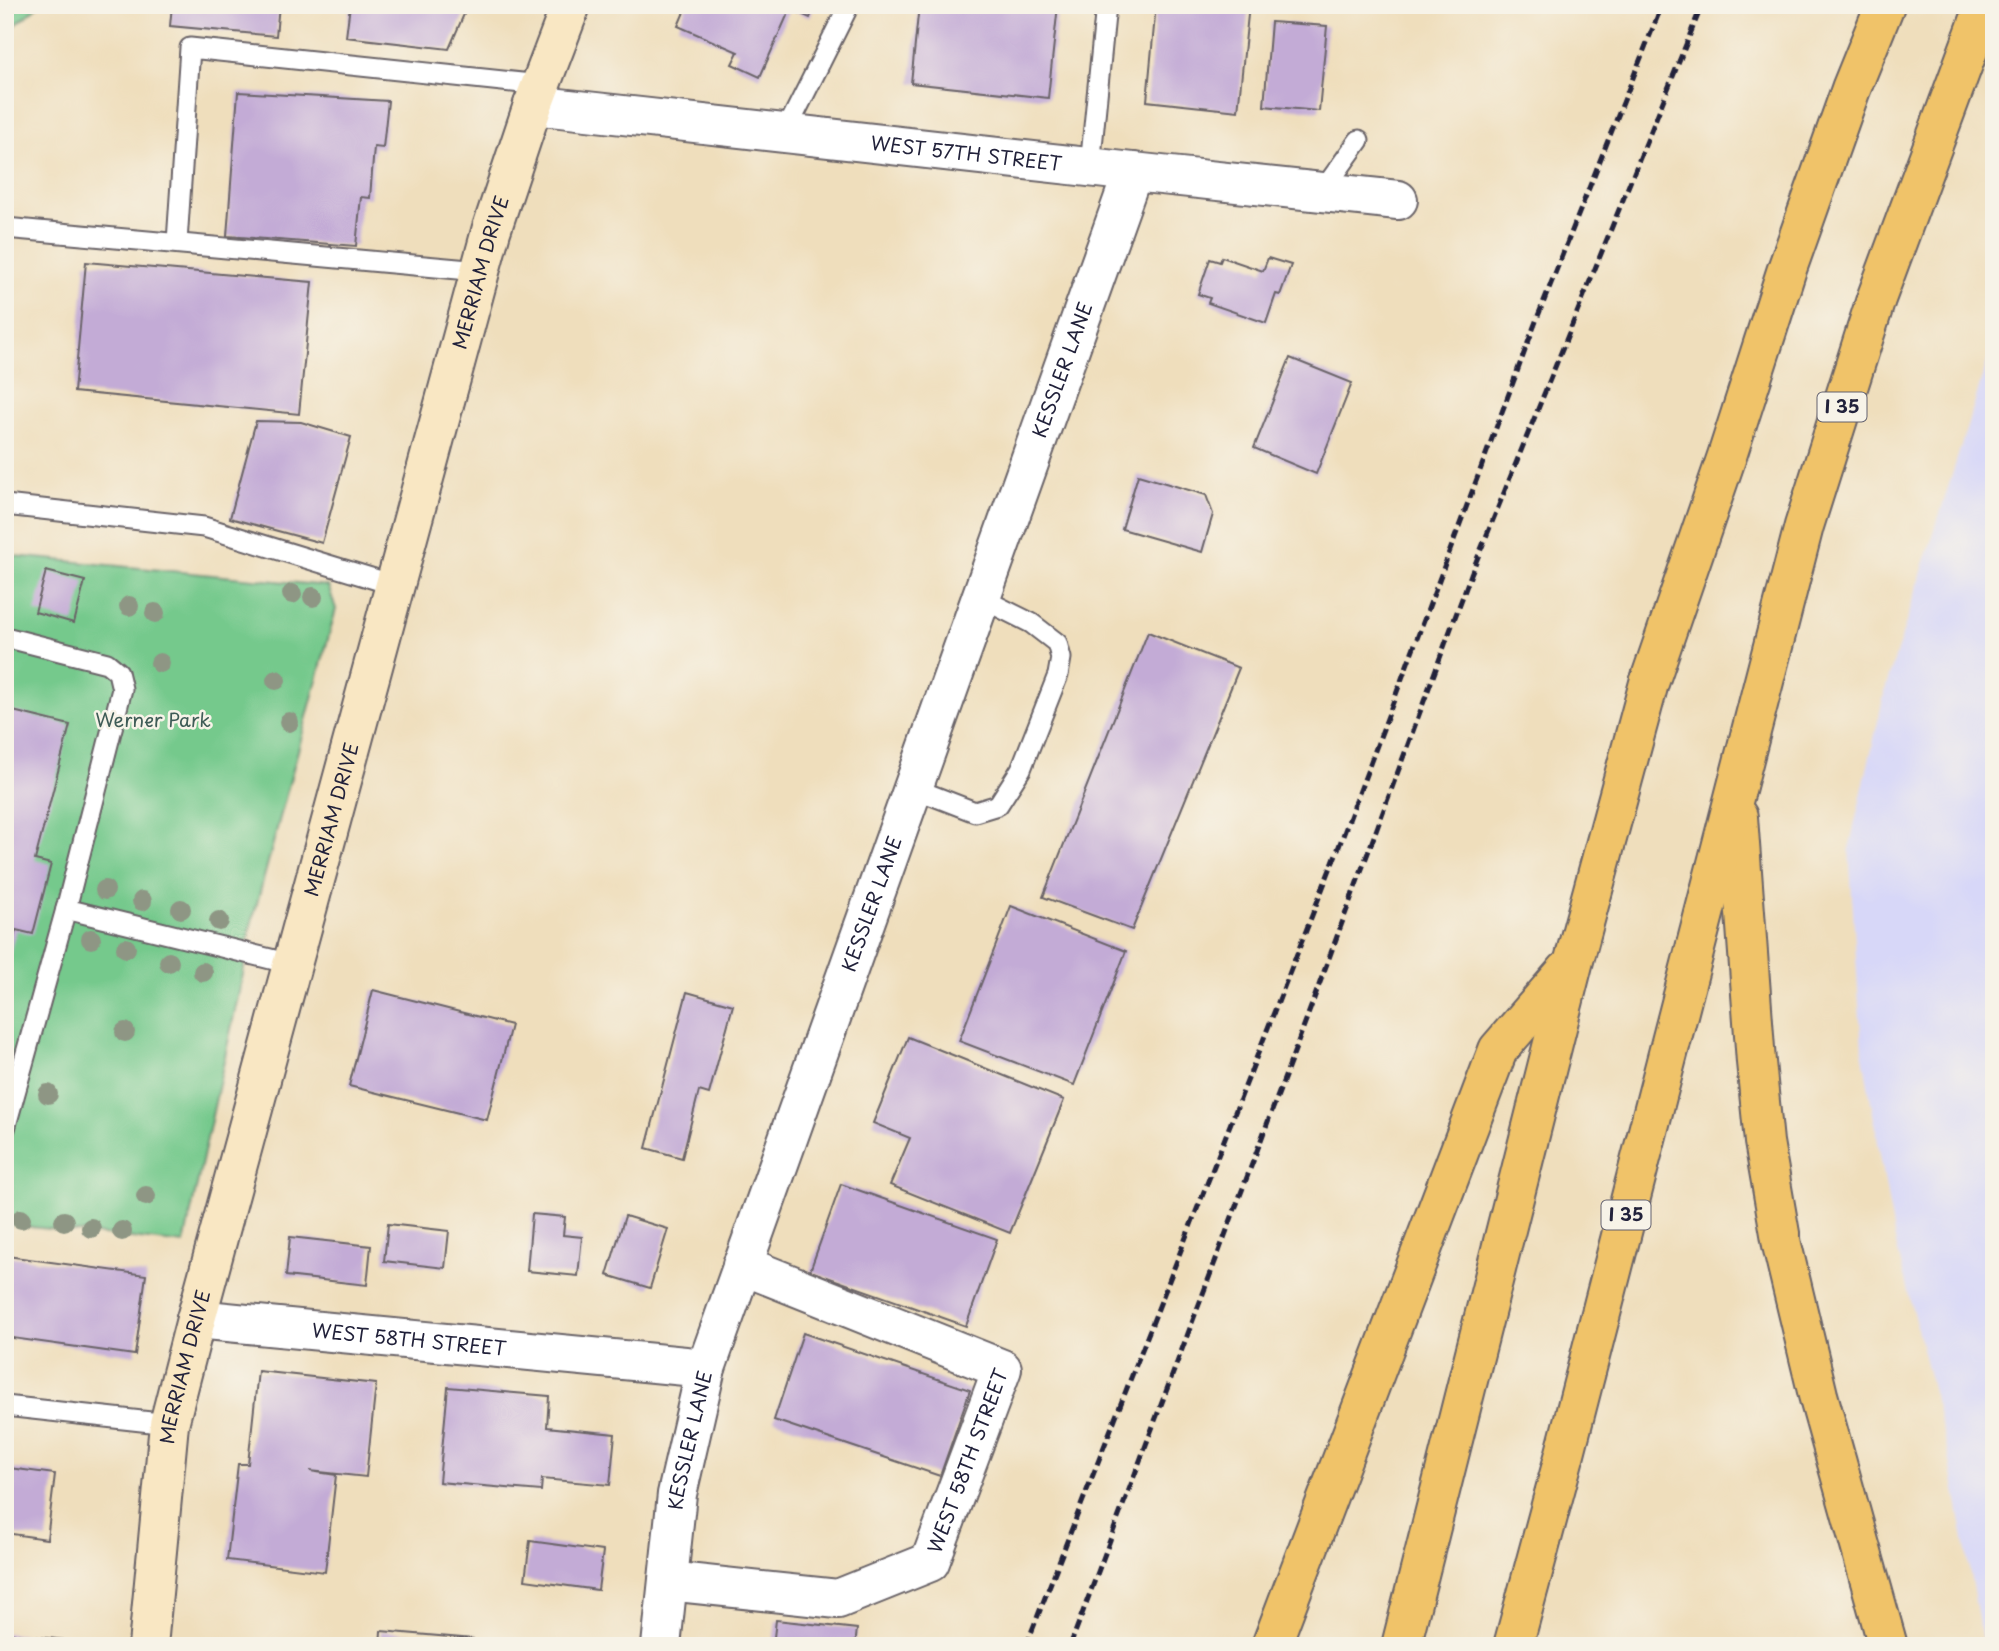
<svg xmlns="http://www.w3.org/2000/svg" width="1999" height="1651" viewBox="0 0 1999 1651" font-family="'Playpen Sans',sans-serif">
<style>
.built{fill:#d7d7f8}
.green{fill:#75c98c;stroke:#4c7664;stroke-width:2}
.building{fill:#c3abd6}
.lines{fill:none;stroke-linecap:round;stroke-linejoin:round}
.lane-casing{stroke:#6a6468;stroke-width:23}
.street-casing{stroke:#6a6468;stroke-width:42}
.secondary-casing{stroke:#6a6468;stroke-width:42}
.highway-casing{stroke:#6a6468;stroke-width:42}
.lane{stroke:#fff;stroke-width:19}
.street{stroke:#fff;stroke-width:38}
.secondary{stroke:#f9e7c3;stroke-width:38}
.highway{stroke:#f0c369;stroke-width:38}
.rail{stroke:#22223b;stroke-width:5;stroke-dasharray:10 5;stroke-linecap:butt}
.tree{fill:#8e9684}
.labels{text-anchor:middle;stroke-width:5;stroke-linejoin:round;paint-order:stroke}
.shield{fill:#f7f3e8;stroke:#62616f;stroke-width:2}
.shield-label{font-size:18px;font-weight:bold;fill:#22223b}
.street-label{font-size:19px;fill:#22223b;stroke:#f7f3e8}
.park-label{font-size:19px;fill:#3f5c57;stroke:#f7f3e8}
</style>
<rect width="100%" height="100%" fill="#f7f3e8"/>
<filter id="ink" filterUnits="userSpaceOnUse"><feTurbulence type="fractalNoise" baseFrequency=".0143" numOctaves="2"/><feDisplacementMap in="SourceGraphic" scale="14" xChannelSelector="R" yChannelSelector="G"/><feConvolveMatrix kernelMatrix="1 2 1 2 8 2 1 2 1" color-interpolation-filters="sRGB"/></filter>
<filter id="wash" filterUnits="userSpaceOnUse"><feTurbulence type="fractalNoise" baseFrequency=".00686" numOctaves="4" result="noise"/><feDisplacementMap in="SourceGraphic" scale="28" xChannelSelector="R" yChannelSelector="G"/><feGaussianBlur stdDeviation="1.57" result="paint"/><feColorMatrix in="noise" values="0 0 0 0 0 0 0 0 0 0 0 0 0 0 0 0 0 1.4 0 .05"/><feComposite in="paint" operator="in"/></filter>
<g filter="url(#wash)">
<rect width="100%" height="100%" fill="#efdebc"/>
<path class="built" d="M1994,340V1646H1983L1949,1456L1895,1240L1862,1050L1849,849L1885,690Z"/>
<g class="green">
<path d="M5,5H39L5,34Z"/>
<path d="M5,555L328,586L336,609L249,933L243,974L184,1244L5,1224Z"/>
</g>
<g id="blocks">
<g class="building">
<path d="M172,5H279L276,36L170,26Z"/>
<path d="M350,5H468L449,49L346,37Z"/>
<path d="M687,5H815L810,18L790,9L760,77L732,64L738,52L678,26Z"/>
<path d="M919,5H1058L1048,98L911,83Z"/>
<path d="M1156,5H1249L1238,111L1147,101Z"/>
<path d="M1271,22L1327,26L1319,111L1264,106Z"/>
<path d="M238,92L388,101L383,148L374,147L370,198L361,197L356,246L227,236Z"/>
<path d="M1222,257L1263,271L1268,258L1291,265L1280,295L1276,294L1266,323L1208,303L1210,298L1198,294L1210,259L1220,262Z"/>
<path d="M86,262L312,282L299,414L74,392Z"/>
<path d="M1290,358L1352,383L1316,474L1254,448Z"/>
<path d="M256,421L301,422L351,437L322,543L230,518Z"/>
<path d="M1138,475L1206,495L1213,514L1202,552L1122,529Z"/>
<path d="M46,571L85,581L74,623L35,612Z"/>
<path d="M1148,632L1239,668L1132,930L1043,897Z"/>
<path d="M5,709L70,725L35,860L51,864L33,934L16,930L6,968Z"/>
<path d="M1011,906L1126,951L1074,1085L959,1041Z"/>
<path d="M373,990L511,1025L487,1120L349,1086Z"/>
<path d="M687,992L733,1005L709,1094L699,1091L682,1158L646,1148Z"/>
<path d="M908,1037L1064,1100L1010,1233L890,1185L910,1138L873,1123Z"/>
<path d="M841,1184L997,1239L966,1326L810,1271Z"/>
<path d="M532,1214L565,1217L563,1235L582,1237L578,1276L527,1271Z"/>
<path d="M625,1216L668,1229L650,1288L607,1275Z"/>
<path d="M388,1224L449,1231L445,1268L384,1261Z"/>
<path d="M290,1237L371,1246L367,1285L286,1276Z"/>
<path d="M7,1256L146,1275L135,1355L5,1337V1272Z"/>
<path d="M803,1333L970,1390L940,1476L774,1420Z"/>
<path d="M258,1371L376,1384L366,1477L310,1471L336,1475L325,1572L227,1560L238,1464H248Z"/>
<path d="M448,1387L549,1396L547,1427L615,1434L610,1485L542,1479L541,1491L439,1482Z"/>
<path d="M9,1468L55,1474L47,1539L5,1533V1499Z"/>
<path d="M530,1541L603,1551L598,1590L525,1580Z"/>
<path d="M776,1620L857,1629L855,1646H773Z"/>
<path d="M381,1631L473,1639V1646H380Z"/>
<path d="M5,1633L83,1642L82,1646H5Z"/>
</g>
</g>
</g>
<g filter="url(#ink)">
<use href="#blocks" fill-opacity="0" stroke="#6a6468" stroke-width="2"/>
<g class="lines">
<defs>
<g id="lane">
<path d="M785,133L849,5"/>
<path d="M1090,167L1106,5"/>
<path d="M1322,192L1359,140"/>
<path d="M5,228L480,271"/>
<path d="M177,242L190,48L541,85"/>
<path d="M5,505L204,527L394,585"/>
<path d="M5,637L107,663L118,672L122,689L66,909L291,964"/>
<path d="M913,788L975,812L998,805L1021,769L1058,675L1061,658L1057,643L1031,623L981,598"/>
<path d="M5,1129L66,909"/>
<path d="M5,1406L169,1424"/>
</g>
<g id="street">
<path id="s1" d="M533,105L1133,172L1398,200"/>
<path id="s2" d="M196,1319L706,1368"/>
<path id="s3" d="M668,1581L838,1599L930,1562L1002,1369L742,1265"/>
<path id="s4" d="M661,1646L677,1494L706,1368L1133,172"/>
</g>
<g id="secondary">
<path id="s5" d="M148,1646L169,1424L196,1319L491,231L533,105L571,5"/>
</g>
<g id="highway">
<path d="M1738,817L1756,1062L1764,1142L1782,1245L1818,1395L1888,1646"/>
<path d="M1271,1646L1498,1050L1567,970"/>
<path d="M1401,1646L1573,964L1649,683L1727,456L1786,272L1851,89L1885,5"/>
<path d="M1513,1646L1564,1457L1804,526L1876,299L1985,5"/>
</g>
</defs>
<use href="#lane" class="lane-casing"/>
<use href="#street" class="street-casing"/>
<use href="#secondary" class="secondary-casing"/>
<use href="#highway" class="highway-casing"/>
<use href="#lane" class="lane"/>
<use href="#street" class="street"/>
<use href="#secondary" class="secondary"/>
<use href="#highway" class="highway"/>
<g class="rail">
<path d="M1026,1646L1338,849L1538,316L1662,5"/>
<path d="M1070,1646L1295,1050L1471,574L1702,5"/>
</g>
</g>
<g class="tree">
<circle cx="292" cy="594" r="10"/>
<circle cx="313" cy="597" r="10"/>
<circle cx="129" cy="606" r="10"/>
<circle cx="155" cy="613" r="10"/>
<circle cx="160" cy="663" r="10"/>
<circle cx="276" cy="680" r="10"/>
<circle cx="289" cy="722" r="10"/>
<circle cx="105" cy="890" r="10"/>
<circle cx="142" cy="901" r="10"/>
<circle cx="181" cy="909" r="10"/>
<circle cx="219" cy="921" r="10"/>
<circle cx="91" cy="939" r="10"/>
<circle cx="126" cy="948" r="10"/>
<circle cx="169" cy="962" r="10"/>
<circle cx="203" cy="972" r="10"/>
<circle cx="125" cy="1032" r="10"/>
<circle cx="48" cy="1094" r="10"/>
<circle cx="146" cy="1196" r="10"/>
<circle cx="21" cy="1219" r="10"/>
<circle cx="64" cy="1221" r="10"/>
<circle cx="91" cy="1228" r="10"/>
<circle cx="122" cy="1231" r="10"/>
</g>
</g>
<g class="labels">
<g class="shield">
<rect x="1817.5" y="392.5" width="49" height="29" rx="5"/>
<rect x="1601.5" y="1200.5" width="49" height="29" rx="5"/>
</g>
<g class="shield-label">
<text x="1842" y="413">I 35</text>
<text x="1626" y="1221">I 35</text>
</g>
<g class="street-label">
<text dy="7" stroke="none"><textPath href="#s1" startOffset="436">WEST 57TH STREET</textPath></text>
<text dy="7" stroke="none"><textPath href="#s5" startOffset="1416">MERRIAM DRIVE</textPath></text>
<text dy="7" stroke="none"><textPath href="#s4" startOffset="1342">KESSLER LANE</textPath></text>
<text dy="7" stroke="none"><textPath href="#s5" startOffset="849">MERRIAM DRIVE</textPath></text>
<text dy="7" stroke="none"><textPath href="#s4" startOffset="775">KESSLER LANE</textPath></text>
<text dy="7" stroke="none"><textPath href="#s2" startOffset="214">WEST 58TH STREET</textPath></text>
<text dy="7" stroke="none"><textPath href="#s5" startOffset="282">MERRIAM DRIVE</textPath></text>
<text dy="7" stroke="none"><textPath href="#s4" startOffset="208">KESSLER LANE</textPath></text>
<text dy="7" stroke="none"><textPath href="#s3" startOffset="378">WEST 58TH STREET</textPath></text>
</g>
<g class="park-label">
<text x="153" y="727">Werner Park</text>
</g>
</g>
<rect width="1999" height="1651" fill="none" stroke="#f7f3e8" stroke-width="28"/>
</svg>
